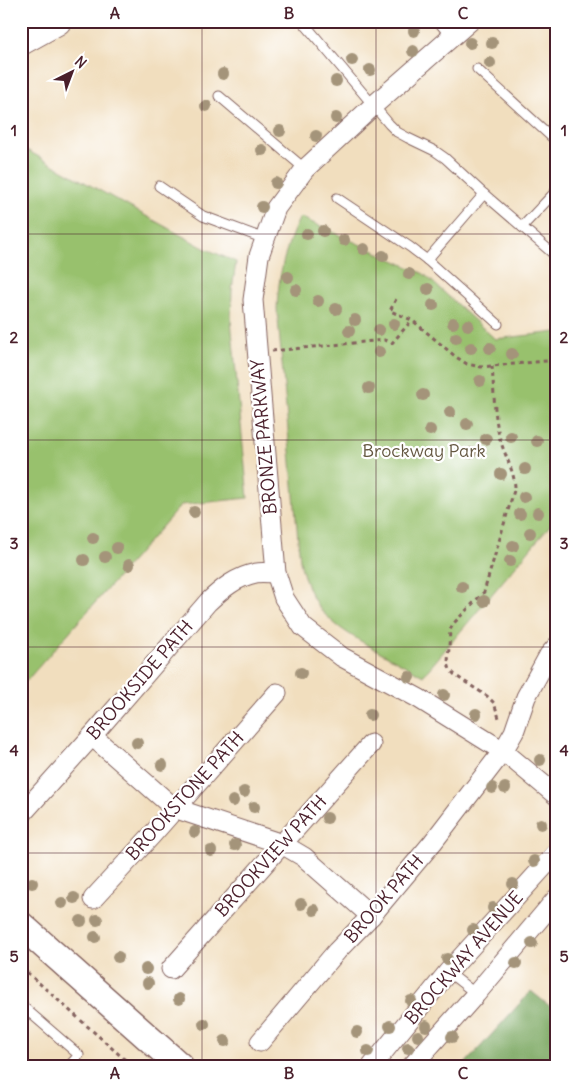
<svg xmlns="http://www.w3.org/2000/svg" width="578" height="1087" viewBox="0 0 578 1087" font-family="Delius,sans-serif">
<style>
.green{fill:#98c16d;stroke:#71704c}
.forest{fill:#7aa760;stroke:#626346}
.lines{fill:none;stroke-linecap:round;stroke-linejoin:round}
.lane-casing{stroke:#84625e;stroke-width:11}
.street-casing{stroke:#84625e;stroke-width:21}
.secondary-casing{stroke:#84625e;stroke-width:29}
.primary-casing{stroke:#84625e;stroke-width:30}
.path{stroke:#84625e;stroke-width:3;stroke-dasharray:4 4;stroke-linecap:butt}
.lane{stroke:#fff;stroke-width:9}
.street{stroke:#fff;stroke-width:19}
.secondary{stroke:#fff;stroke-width:26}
.primary{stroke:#fff;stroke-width:28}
.tree{fill:#a4947a}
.grid{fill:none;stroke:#4a1f2b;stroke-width:1;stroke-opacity:0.55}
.labels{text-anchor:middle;stroke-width:4.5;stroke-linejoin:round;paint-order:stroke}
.street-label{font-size:18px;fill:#4a1f2b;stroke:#fff}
.park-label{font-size:18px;fill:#655842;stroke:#fff}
.neatline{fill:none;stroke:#4a1f2b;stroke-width:2}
.grid-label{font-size:16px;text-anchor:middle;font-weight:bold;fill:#4a1f2b}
</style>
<rect width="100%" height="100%" fill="#fff"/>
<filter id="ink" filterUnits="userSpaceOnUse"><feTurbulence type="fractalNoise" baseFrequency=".02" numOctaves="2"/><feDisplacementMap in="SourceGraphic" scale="10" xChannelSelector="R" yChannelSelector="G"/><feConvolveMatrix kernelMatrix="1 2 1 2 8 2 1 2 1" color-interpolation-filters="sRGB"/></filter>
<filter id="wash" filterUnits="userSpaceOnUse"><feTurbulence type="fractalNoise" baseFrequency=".0096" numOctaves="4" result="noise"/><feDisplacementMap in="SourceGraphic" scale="20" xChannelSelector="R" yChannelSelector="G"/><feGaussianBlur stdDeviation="1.12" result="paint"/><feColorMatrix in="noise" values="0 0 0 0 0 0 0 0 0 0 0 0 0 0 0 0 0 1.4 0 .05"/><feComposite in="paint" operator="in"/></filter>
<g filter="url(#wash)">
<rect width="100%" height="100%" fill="#f1debe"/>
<g class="green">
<path d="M21,147L204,248L236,262L232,290L231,320L248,498L181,505L21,687Z"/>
<path d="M300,217L424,274L495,339L557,332V517L423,676C406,666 389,657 373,648C331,625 310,609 300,561L277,309C278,277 285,246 300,217Z"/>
</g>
<path class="forest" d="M531,991L557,1012V1066H463Z"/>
</g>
<g filter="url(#ink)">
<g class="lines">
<defs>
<g id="lane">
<path d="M438,21L451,37"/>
<path d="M303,22L389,124L397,132L408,138L435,151L445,158L484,194L557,257"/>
<path d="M477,69L557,142"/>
<path d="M219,96L305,169"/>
<path d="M159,186L203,216L265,239"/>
<path d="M337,198L410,247L427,260L498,324"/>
<path d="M522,227L557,190"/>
<path d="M427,260L484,194"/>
<path d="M448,972L476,994"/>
<path d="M21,1005L79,1055L69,1066"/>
</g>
<g id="street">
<path d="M470,21L374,105L305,169L276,208L259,256L253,300L276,573L284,598L303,627L342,657L418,698L503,751L557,796"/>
<path d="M92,736L174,808L282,844L304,857L371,916"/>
<path d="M21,815L92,736L208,602C222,589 236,577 256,573C262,572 269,573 276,573"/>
<path d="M93,899L151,836L277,693"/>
<path d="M171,969L371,744"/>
<path d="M260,1042L337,951L371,916L433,842L503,751L514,732L526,697L549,655L557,646"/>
<path d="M372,1066L448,972L557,852"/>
<path d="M412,1066L476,994L557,898"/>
</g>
<path id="secondary" d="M21,925L180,1066"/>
<path id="primary" d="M21,41L57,21"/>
</defs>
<use href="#lane" class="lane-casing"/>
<use href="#street" class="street-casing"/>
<use href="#secondary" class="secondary-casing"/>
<use href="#primary" class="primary-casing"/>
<g class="path">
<path d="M396,299L390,311L412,320L456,357L467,364L481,367L557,360"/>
<path d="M272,351L384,340L392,343L412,320"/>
<path d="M492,366C494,389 494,414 499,435C503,453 514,469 515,487L484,592L453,624L450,630L448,663L450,670L456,676L487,696L494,703L500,721"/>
<path d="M21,967L132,1066"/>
</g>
<use href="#lane" class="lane"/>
<use href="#street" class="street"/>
<use href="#secondary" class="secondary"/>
<use href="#primary" class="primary"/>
</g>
<g class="tree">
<circle cx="414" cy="31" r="6"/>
<circle cx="470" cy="43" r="6"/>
<circle cx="492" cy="43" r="6"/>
<circle cx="413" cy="51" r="6"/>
<circle cx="352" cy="60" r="6"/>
<circle cx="490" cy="63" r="6"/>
<circle cx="370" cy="70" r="6"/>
<circle cx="223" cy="74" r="6"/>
<circle cx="336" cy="81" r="6"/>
<circle cx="206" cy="106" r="6"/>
<circle cx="336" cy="118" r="6"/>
<circle cx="280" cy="131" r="6"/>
<circle cx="316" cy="136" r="6"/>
<circle cx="262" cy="150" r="6"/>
<circle cx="276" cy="183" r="6"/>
<circle cx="262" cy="207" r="6"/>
<circle cx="323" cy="231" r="6"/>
<circle cx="307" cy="234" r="6"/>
<circle cx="344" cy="240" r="6"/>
<circle cx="364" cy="249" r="6"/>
<circle cx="383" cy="256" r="6"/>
<circle cx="409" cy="274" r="6"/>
<circle cx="288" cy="277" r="6"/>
<circle cx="428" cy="289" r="6"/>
<circle cx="296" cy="290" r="6"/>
<circle cx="318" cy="301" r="6"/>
<circle cx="433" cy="305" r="6"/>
<circle cx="336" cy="309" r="6"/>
<circle cx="355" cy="320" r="6"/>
<circle cx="453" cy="323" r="6"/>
<circle cx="394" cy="324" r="6"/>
<circle cx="468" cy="325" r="6"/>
<circle cx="379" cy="330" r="6"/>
<circle cx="349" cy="331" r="6"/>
<circle cx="456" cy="338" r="6"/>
<circle cx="471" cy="348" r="6"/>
<circle cx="490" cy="348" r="6"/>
<circle cx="379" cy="352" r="6"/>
<circle cx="512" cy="354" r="6"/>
<circle cx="480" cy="381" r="6"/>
<circle cx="369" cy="388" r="6"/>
<circle cx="423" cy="395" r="6"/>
<circle cx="450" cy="412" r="6"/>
<circle cx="467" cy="424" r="6"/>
<circle cx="430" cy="430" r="6"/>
<circle cx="511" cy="437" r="6"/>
<circle cx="486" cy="439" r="6"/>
<circle cx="537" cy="441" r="6"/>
<circle cx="471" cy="453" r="6"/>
<circle cx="525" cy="469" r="6"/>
<circle cx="501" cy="474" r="6"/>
<circle cx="524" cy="497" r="6"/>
<circle cx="194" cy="512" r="6"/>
<circle cx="538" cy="513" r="6"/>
<circle cx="520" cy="514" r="6"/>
<circle cx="530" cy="533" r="6"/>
<circle cx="93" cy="538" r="6"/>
<circle cx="513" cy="546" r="6"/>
<circle cx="117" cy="548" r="6"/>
<circle cx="105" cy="557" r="6"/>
<circle cx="84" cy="560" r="6"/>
<circle cx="510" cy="561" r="6"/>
<circle cx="129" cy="565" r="6"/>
<circle cx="462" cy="587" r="6"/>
<circle cx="484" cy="601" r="6"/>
<circle cx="301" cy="673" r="6"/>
<circle cx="409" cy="677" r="6"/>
<circle cx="444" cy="695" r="6"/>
<circle cx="476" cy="714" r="6"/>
<circle cx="370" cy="715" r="6"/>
<circle cx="137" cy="743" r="6"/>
<circle cx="540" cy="760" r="6"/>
<circle cx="162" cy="765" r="6"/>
<circle cx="492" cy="788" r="6"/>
<circle cx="505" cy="788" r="6"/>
<circle cx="244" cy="792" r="6"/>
<circle cx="233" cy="801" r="6"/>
<circle cx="254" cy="807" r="6"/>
<circle cx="327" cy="818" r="6"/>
<circle cx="541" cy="824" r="6"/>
<circle cx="195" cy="832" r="6"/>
<circle cx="235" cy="845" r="6"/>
<circle cx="211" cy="851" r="6"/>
<circle cx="534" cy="861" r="6"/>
<circle cx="32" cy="883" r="6"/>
<circle cx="513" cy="884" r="6"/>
<circle cx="74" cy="898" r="6"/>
<circle cx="62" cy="903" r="6"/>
<circle cx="301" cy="904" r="6"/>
<circle cx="493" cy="908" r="6"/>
<circle cx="314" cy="910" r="6"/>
<circle cx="97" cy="920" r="6"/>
<circle cx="81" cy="921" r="6"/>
<circle cx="473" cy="930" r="6"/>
<circle cx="95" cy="937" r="6"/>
<circle cx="532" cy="943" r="6"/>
<circle cx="118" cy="957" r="6"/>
<circle cx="447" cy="959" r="6"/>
<circle cx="516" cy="963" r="6"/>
<circle cx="146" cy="969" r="6"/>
<circle cx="148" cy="983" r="6"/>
<circle cx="179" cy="999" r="6"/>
<circle cx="411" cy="1001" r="6"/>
<circle cx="204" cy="1024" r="6"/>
<circle cx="390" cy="1026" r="6"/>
<circle cx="426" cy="1026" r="6"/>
<circle cx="357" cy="1032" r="6"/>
<circle cx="418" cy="1036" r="6"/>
<circle cx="452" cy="1037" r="6"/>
<circle cx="225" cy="1041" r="6"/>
<circle cx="408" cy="1048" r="6"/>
<circle cx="368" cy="1051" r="6"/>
</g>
</g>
<path class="grid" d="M202,21V1066M376,21V1066M21,234H557M21,440H557M21,647H557M21,853H557"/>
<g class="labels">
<g class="street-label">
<text transform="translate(264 437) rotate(-95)" y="6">BRONZE PARKWAY</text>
<text transform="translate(140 680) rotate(-49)" y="6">BROOKSIDE PATH</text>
<text transform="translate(185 796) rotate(-48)" y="6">BROOKSTONE PATH</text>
<text transform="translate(271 856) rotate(-48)" y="6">BROOKVIEW PATH</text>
<text transform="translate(384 899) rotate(-49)" y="6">BROOK PATH</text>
<text transform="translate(464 958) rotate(-49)" y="6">BROCKWAY AVENUE</text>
</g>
<g class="park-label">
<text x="424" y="457">Brockway Park</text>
</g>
</g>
<rect width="578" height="1087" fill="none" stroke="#fff" stroke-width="55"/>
<g transform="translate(72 72) rotate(42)" stroke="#ffffff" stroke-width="4" paint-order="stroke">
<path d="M0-4L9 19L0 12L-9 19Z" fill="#4a1f2b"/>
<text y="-8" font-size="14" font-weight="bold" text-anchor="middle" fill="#4a1f2b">N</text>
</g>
<rect x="28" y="28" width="522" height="1032" class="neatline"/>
<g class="grid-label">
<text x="115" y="19">A</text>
<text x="289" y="19">B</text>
<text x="463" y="19">C</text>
<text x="14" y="136">1</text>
<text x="564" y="136">1</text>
<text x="14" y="343">2</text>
<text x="564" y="343">2</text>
<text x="14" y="549">3</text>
<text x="564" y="549">3</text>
<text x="14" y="756">4</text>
<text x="564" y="756">4</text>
<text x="14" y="962">5</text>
<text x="564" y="962">5</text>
<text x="115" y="1079">A</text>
<text x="289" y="1079">B</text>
<text x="463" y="1079">C</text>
</g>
</svg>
